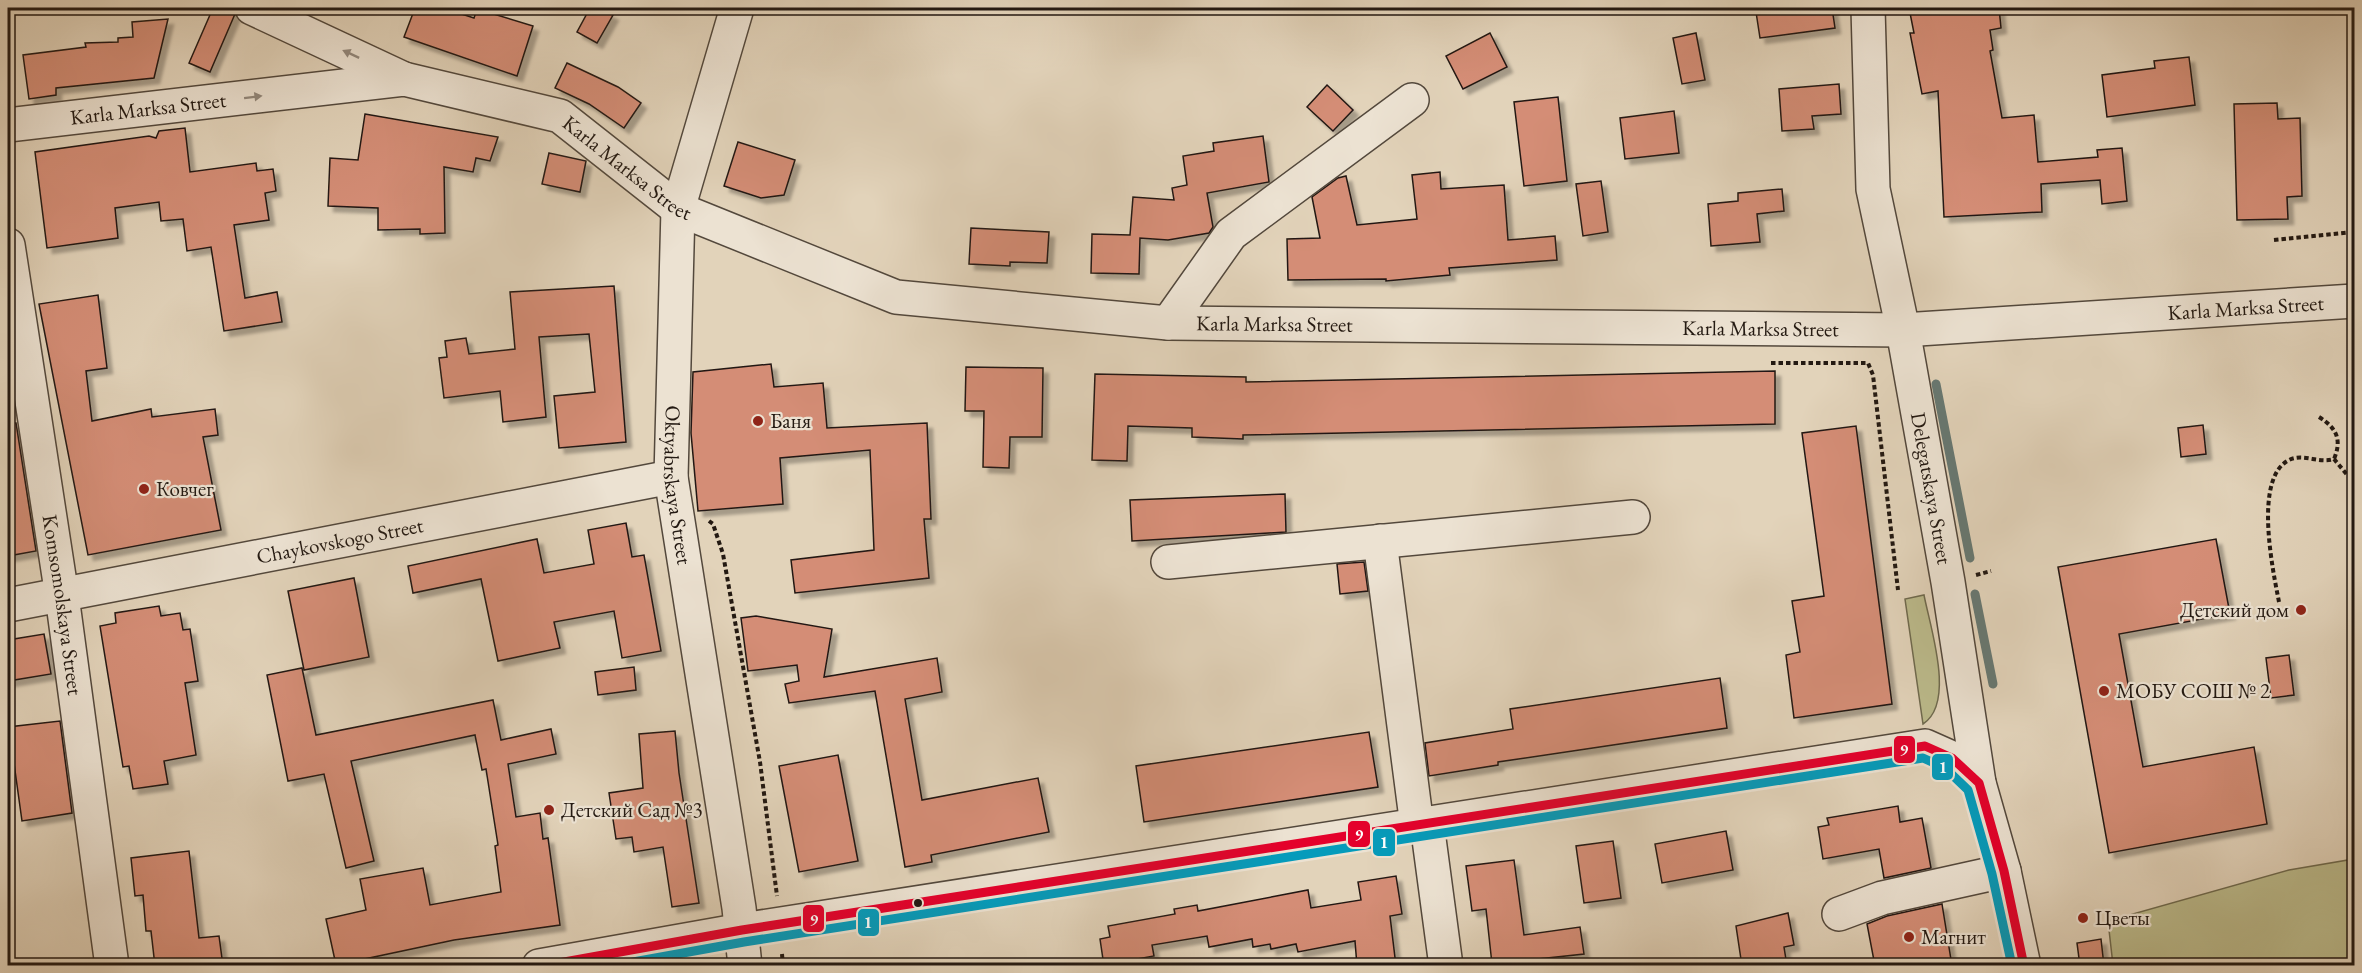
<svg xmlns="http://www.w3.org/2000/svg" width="2362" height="973" viewBox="0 0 2362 973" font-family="'EB Garamond',serif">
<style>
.green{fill:#bbba8b;stroke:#6f6a4e;stroke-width:1.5}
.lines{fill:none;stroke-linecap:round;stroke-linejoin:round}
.stream{stroke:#677872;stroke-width:9}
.building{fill:#d48d76;stroke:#231912;stroke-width:1.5;filter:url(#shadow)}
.minor-casing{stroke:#53483c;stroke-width:36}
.path{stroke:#231912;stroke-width:4;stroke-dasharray:4.5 3;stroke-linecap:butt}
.minor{stroke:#ece2d2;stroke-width:33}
.bus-1-casing{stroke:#ece2d2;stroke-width:14}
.bus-2-casing{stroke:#ece2d2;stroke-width:14}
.bus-1{stroke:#e4002b;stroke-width:9}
.bus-2{stroke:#049bbb;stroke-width:9}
.oneway{fill:#92887c}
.poi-dot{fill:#8f2418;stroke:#ece2d2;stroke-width:2}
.bus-dot{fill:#231912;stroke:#ece2d2;stroke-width:2}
.labels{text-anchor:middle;stroke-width:4.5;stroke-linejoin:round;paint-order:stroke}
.street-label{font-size:21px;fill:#231912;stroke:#ece2d2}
.poi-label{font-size:21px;fill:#231912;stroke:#ece2d2;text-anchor:start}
.line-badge{stroke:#ece2d2;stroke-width:2}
.badge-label{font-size:16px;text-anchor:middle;font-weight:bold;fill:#fff}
</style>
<defs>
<filter id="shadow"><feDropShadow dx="5.5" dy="5.5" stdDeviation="1.5" flood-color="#0004"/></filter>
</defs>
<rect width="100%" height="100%" fill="#e2d3ba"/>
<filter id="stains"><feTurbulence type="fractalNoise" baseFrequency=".00333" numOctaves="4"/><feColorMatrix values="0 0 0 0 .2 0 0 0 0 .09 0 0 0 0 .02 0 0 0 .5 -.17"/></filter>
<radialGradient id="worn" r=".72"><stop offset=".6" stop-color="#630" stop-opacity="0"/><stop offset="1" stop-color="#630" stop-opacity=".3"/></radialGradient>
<g class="green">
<path d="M1924,595C1930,627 1956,703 1923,724L1905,599Z"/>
<path d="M2354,859V965H2113L2108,921L2289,870Z"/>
</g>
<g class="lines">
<g class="stream">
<path d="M1936,384L1970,558"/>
<path d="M1975,594L1993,684"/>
</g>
</g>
<g class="building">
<path d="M213,8H234L235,14L210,72L189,63Z"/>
<path d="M415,8H443L474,18L477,9L533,26L517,76L404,37Z"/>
<path d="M590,8H599L613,15L597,43L577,32Z"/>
<path d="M1789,8H1832L1835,28L1760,38L1756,12Z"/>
<path d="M1909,8H1999L2001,28L1990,30L1993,50L1990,51L2002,118L2034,115L2038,162L2098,157L2097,150L2122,148L2127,201L2102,204L2100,180L2041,184L2042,212L1944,217L1938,91L1922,94L1910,33H1914Z"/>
<path d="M168,19L154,78L56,88V95L29,99L23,55L86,47L85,43L118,42V38L133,37L132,22Z"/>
<path d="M1490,33L1507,67L1463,89L1446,56Z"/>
<path d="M1696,33L1705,80L1682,84L1673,38Z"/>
<path d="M2189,57L2195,105L2107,117L2102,75L2155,68L2154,61Z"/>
<path d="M567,63L618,87L641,103L624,128L589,104L555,88Z"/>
<path d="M1839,84L1841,114L1812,116L1814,129L1782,131L1779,89Z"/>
<path d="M1327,85L1353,110L1333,131L1307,107Z"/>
<path d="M1558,97L1567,181L1524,186L1514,102Z"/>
<path d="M2277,103L2278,119L2300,118L2302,196L2287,197L2288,219L2237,220L2234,104Z"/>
<path d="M1674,111L1679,153L1625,159L1620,118Z"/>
<path d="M365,114L498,137L490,161L476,158L473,172L444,167L445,233L420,234V229L378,230V208L328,206L330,158L358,160Z"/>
<path d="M185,128L190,172L256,163L257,171L273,169L276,191L265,193L269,220L234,225L245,298L277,292L282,322L224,331L211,247L187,251L183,219L161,221L159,202L115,208L118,238L47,248L35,152L149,136L156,138L159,131Z"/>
<path d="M1263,136L1269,182L1207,193L1213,227L1209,233L1168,240L1140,238L1139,274L1091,273L1092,234L1130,235L1133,197L1174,200L1172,188L1187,185L1183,156L1214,151L1213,143Z"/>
<path d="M738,142L795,160L784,195L761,198L724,186Z"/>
<path d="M549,153L586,161L580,192L542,184Z"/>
<path d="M1440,172L1441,189L1504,185L1508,240L1555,236L1557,260L1449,268L1450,275L1386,281V279L1288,280L1287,239L1320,238L1312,197L1338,178L1346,176L1357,225L1417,219L1412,175Z"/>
<path d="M1601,181L1608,232L1583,236L1576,184Z"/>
<path d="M1782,189L1784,211L1757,214L1760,242L1711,246L1708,204L1738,201V193Z"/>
<path d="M971,228L1049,232L1047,263L1010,262V266L969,264Z"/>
<path d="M614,286L626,442L559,448L554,396L595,392L589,334L539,337L546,417L503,422L500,391L444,398L439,358L447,357L445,341L466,338L469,354L515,349L510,292Z"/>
<path d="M98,295L107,368L86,371L92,421L151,409L152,417L215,409L218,435L203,437L221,530L88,555L39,304Z"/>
<path d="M771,364L774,387L823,383L827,428L927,423L931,519H924L929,578L795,593L791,560L874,550L870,450L780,458L783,504L698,511L691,433L693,372Z"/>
<path d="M966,367L1043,368L1042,437H1010L1009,468L983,467L984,411H965Z"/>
<path d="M1775,371V424L1243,435V439L1192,437V428L1128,426L1127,461L1092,460L1095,374L1246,377V382Z"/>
<path d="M8,423H16L36,551L8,556Z"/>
<path d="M2203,425L2206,454L2181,457L2178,428Z"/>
<path d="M1856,426L1892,704L1794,718L1786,655L1800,652L1792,601L1824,596L1802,433Z"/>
<path d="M1285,494L1286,532L1132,541L1130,500Z"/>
<path d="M626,523L632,557L644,555L661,651L622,658L614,611L554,622L560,648L498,661L481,579L413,593L408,566L537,539L544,573L594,564L588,530Z"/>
<path d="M2216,539L2230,614L2119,634L2143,767L2254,747L2267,824L2109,853L2058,567Z"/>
<path d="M1364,562L1368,591L1340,594L1337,564Z"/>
<path d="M354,578L369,657L304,670L288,591Z"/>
<path d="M159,606L161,616L180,613L183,630L190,629L198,681L185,683L196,755L164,761L168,784L133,789L129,766L123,767L100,626L116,623L115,613Z"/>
<path d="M756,616L832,629L824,677L937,658L942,692L905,699L922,800L1038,778L1049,832L931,855L932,862L905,867L875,691L789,703L785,684L799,681L797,665L748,671L741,618Z"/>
<path d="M44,634L51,674L8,681V640Z"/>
<path d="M2289,655L2294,695L2271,698L2266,658Z"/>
<path d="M634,667L636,690L598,695L595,672Z"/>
<path d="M302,668L316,735L493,700L501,740L551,729L556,754L508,764L516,817L540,813L543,839L548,838L560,925L454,940L336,965L326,919L366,910L360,879L423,868L430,905L501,892L495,846L498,845L486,769L482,770L475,735L351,761L374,861L346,868L324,774L288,781L267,675Z"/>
<path d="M1720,678L1727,728L1498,762V765L1429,776L1425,743L1513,729L1510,709Z"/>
<path d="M60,721L72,813L22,821L12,749H8V727Z"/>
<path d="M675,731L679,773L699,903L672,907L663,847L634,852L632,837L616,839L609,793L643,788L639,734Z"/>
<path d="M1369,732L1378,787L1144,822L1136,766Z"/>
<path d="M838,755L858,861L799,872L779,766Z"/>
<path d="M1898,806L1900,822L1922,818L1931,868L1884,878L1879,849L1823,859L1818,827L1829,825L1827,818Z"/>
<path d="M1726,831L1733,870L1662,883L1655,844Z"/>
<path d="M1613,841L1621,898L1584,903L1576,846Z"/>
<path d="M189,851L199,938L219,936L223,966H155L151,931H146L143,895L135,896L131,858Z"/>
<path d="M1514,860L1524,935L1580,927L1584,954L1492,964L1486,909L1472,911L1466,866Z"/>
<path d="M1396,876L1402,914L1390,916L1396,966H1357L1355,941L1298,952L1296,944L1271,949L1270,944L1253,947L1252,939L1209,947L1207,936L1152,945L1154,956L1131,960L1132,966H1104L1100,939L1110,937L1108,926L1175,914L1174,909L1197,905L1198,911L1308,890L1311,908L1361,900L1358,882Z"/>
<path d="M1942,904L1952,966H1875L1867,924L1887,916Z"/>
<path d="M1788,913L1794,945L1784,947L1787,966H1742L1736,926Z"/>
<path d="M2101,939L2104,966H2080L2077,943Z"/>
</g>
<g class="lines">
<defs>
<g id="minor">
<path d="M252,8L404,79"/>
<path id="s1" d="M737,8L678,209L671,477L739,908L745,966"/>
<path id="s2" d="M1868,8L1873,189L1903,330L1948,582L1979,783L2004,871L2024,966"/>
<path id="s3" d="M8,125L404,79L560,116L678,209L896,297L1168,323L1903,330L2354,301"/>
<path id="s4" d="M8,245L62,596L112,966"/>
<path d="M1168,323L1231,234L1412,100"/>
<path d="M1380,541L1417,826"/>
<path d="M1168,562L1633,517"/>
<path id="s5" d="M8,605L671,477"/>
<path d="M1427,824L1446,966"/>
<path d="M1839,914L1882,898L2004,871"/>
<path d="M539,966L742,930L1925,746L1952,758L1979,783"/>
</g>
</defs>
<use href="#minor" class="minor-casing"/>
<g class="path">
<path d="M2274,240L2354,232"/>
<path d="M1771,363H1868L1873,375L1898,590"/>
<path d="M2319,417C2337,428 2342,440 2334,459"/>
<path d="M709,521L713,524L723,554L760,762L777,896"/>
<path d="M1976,575L1991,571"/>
<path d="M2279,602C2273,571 2253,478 2289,460C2303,453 2319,464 2334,459L2354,483"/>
<path d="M782,954L783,966"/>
</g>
<use href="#minor" class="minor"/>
<defs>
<path id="bus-1" d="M542,966L742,930L1925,746L1952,758L1979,783L2004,871L2024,966"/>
<path id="bus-2" d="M611,966L744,942L1923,758L1945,768L1968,790L1992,874L2012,966"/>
</defs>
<use href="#bus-1" class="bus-1-casing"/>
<use href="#bus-2" class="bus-2-casing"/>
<use href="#bus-1" class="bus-1"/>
<use href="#bus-2" class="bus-2"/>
</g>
<defs><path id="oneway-solid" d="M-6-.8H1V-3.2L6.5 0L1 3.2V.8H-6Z" transform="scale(1.5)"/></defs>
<g class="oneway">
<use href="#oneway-solid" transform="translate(351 54) rotate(-155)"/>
<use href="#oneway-solid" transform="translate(253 97) rotate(-7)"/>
</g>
<g class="poi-dot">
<circle cx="758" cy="421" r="6"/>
<circle cx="144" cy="489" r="6"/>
<circle cx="2301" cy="610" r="6"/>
<circle cx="2104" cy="691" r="6"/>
<circle cx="549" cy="810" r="6"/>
<circle cx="2083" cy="918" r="6"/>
<circle cx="1909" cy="937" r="6"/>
</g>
<circle class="bus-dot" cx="918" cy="903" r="5"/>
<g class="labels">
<g class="street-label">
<text dy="7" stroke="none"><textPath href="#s3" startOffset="141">Karla Marksa Street</textPath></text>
<text dy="7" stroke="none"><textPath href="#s3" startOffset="644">Karla Marksa Street</textPath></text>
<text dy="7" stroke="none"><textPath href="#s3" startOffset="2296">Karla Marksa Street</textPath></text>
<text dy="7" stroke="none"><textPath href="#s3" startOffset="1324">Karla Marksa Street</textPath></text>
<text dy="7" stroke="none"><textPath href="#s3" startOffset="1810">Karla Marksa Street</textPath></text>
<text dy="7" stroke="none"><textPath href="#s1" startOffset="486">Oktyabrskaya Street</textPath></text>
<text dy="7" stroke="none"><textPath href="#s2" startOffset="486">Delegatskaya Street</textPath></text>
<text dy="7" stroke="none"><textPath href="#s5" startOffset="338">Chaykovskogo Street</textPath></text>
<text dy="7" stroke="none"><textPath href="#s4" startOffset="364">Komsomolskaya Street</textPath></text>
</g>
<g class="poi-label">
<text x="770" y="428">Баня</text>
<text x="156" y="496">Ковчег</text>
<text x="2289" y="617" text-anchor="end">Детский дом</text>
<text x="2116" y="698">МОБУ СОШ № 2</text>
<text x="561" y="817">Детский Сад №3</text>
<text x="2095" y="925">Цветы</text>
<text x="1921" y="944">Магнит</text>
</g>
</g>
<g class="line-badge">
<rect x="1893" y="735" width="23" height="29" rx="6" fill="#e4002b"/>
<rect x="1931" y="753" width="23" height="28" rx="6" fill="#049bbb"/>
<rect x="1347" y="820" width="24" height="28" rx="6" fill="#e4002b"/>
<rect x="1372" y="828" width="24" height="29" rx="6" fill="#049bbb"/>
<rect x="802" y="904" width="23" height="29" rx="6" fill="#e4002b"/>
<rect x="857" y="908" width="23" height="29" rx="6" fill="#049bbb"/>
</g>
<g class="badge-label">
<text x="1904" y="755">9</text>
<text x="1943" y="773">1</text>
<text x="1359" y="840">9</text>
<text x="1384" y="848">1</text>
<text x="814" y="925">9</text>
<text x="868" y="928">1</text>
</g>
<rect width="2362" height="973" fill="none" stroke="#e2d3ba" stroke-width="30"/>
<rect x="9" y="9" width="2344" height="955" fill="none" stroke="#231912" stroke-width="3"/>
<rect x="15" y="15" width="2332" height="943" fill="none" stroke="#231912" stroke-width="1.5"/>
<rect width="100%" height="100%" filter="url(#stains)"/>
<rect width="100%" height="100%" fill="url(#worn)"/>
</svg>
